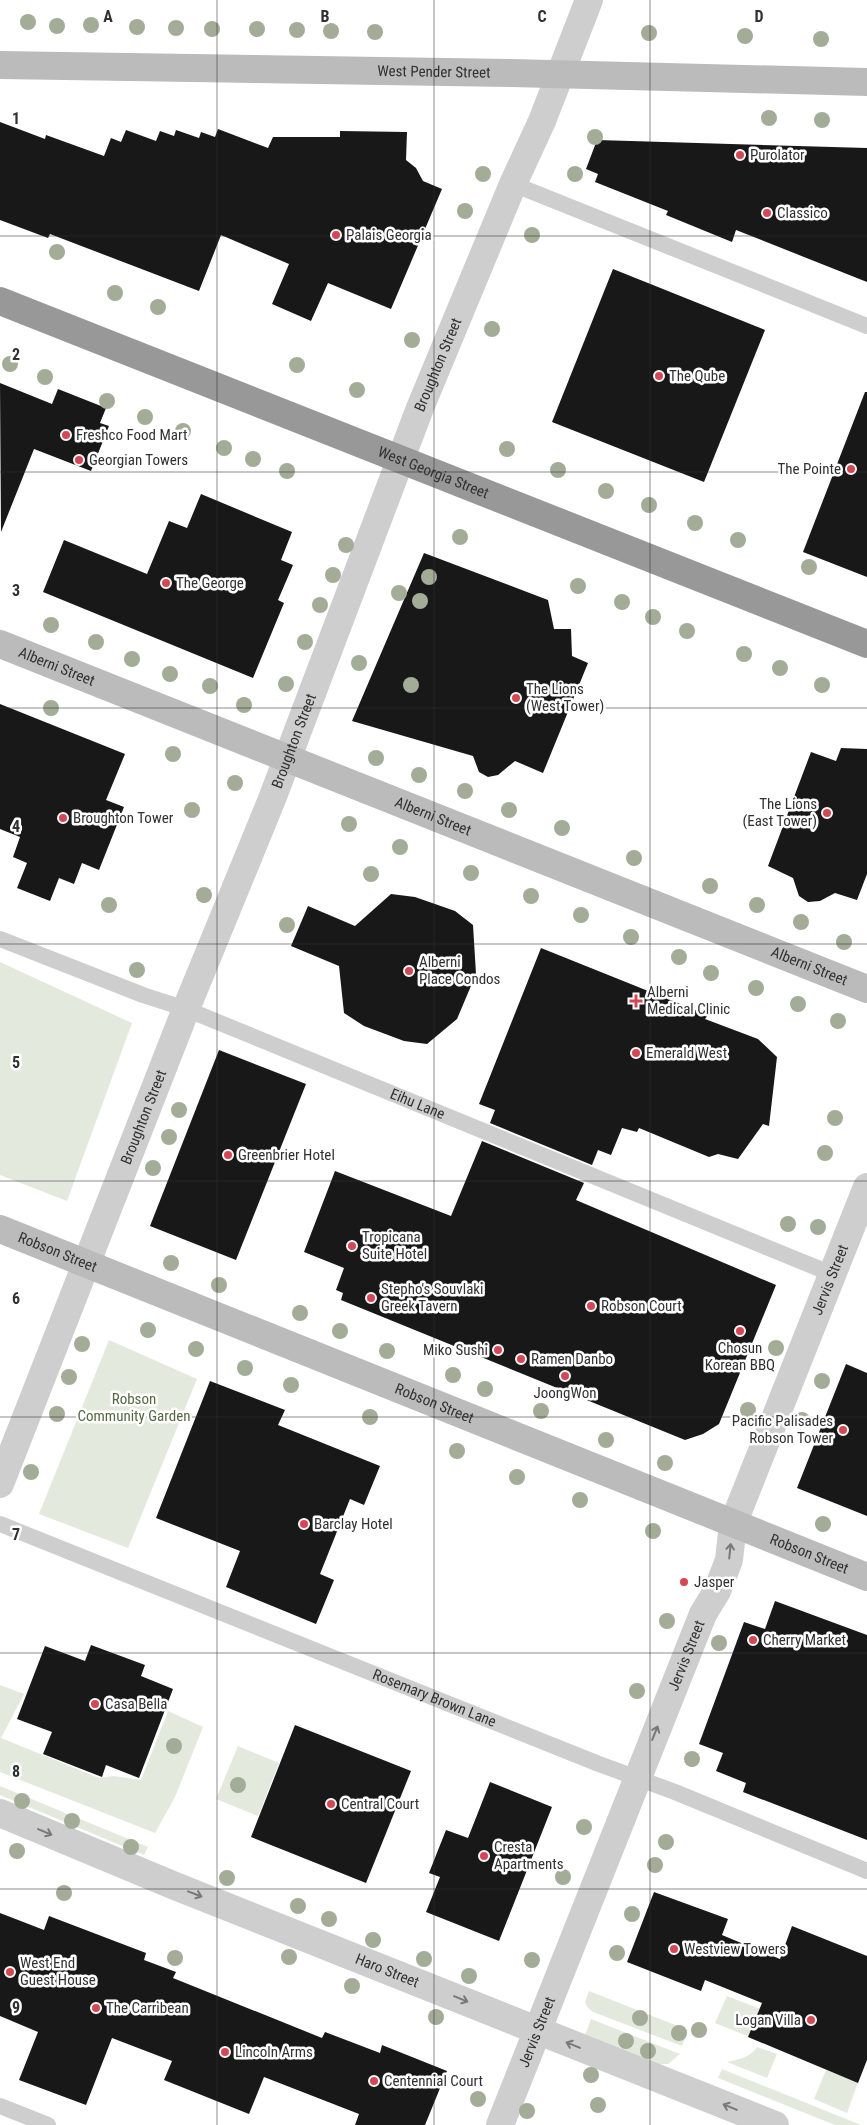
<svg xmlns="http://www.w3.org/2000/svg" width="867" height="2125" viewBox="0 0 867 2125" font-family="'Roboto Condensed',sans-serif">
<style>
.green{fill:#e4e9dd}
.building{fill:#181818}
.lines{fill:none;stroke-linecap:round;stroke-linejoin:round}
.lane{stroke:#cecece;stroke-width:16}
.street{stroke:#cecece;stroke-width:28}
.secondary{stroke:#bbb;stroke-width:28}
.highway{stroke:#989898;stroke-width:28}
.tree{fill:#a2ac97}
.oneway{stroke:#787878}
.grid{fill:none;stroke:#313131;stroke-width:1;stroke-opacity:0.55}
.poi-dot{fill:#d44755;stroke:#fff;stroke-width:2}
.labels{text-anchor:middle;stroke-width:5;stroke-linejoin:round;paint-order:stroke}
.street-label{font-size:15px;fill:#313131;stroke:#fff}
.poi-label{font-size:15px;fill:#313131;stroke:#fff;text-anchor:start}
.park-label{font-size:15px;fill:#556842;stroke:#fff}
.grid-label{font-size:16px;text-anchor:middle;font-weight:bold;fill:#313131;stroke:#fff;stroke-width:5;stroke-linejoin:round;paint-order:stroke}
</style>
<rect width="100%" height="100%" fill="#fff"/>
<g class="green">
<path d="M0,962L132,1023L67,1201L0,1175Z"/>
<path d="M109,1340L197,1379L128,1548L39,1514Z"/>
<path d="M0,1685L24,1694L1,1738L99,1778L114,1776L141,1780L168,1711L203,1727L175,1797L155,1833L0,1772Z"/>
<path d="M238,1746L279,1763L258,1816L216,1799Z"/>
<path d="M0,1786L148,1847L144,1855L0,1795Z"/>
<path d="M589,1991L688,2030L682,2046L593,2012L587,2007L585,2002Z"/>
<path d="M727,1996L763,2010L752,2038L715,2023Z"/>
<path d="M591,2019L680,2054L668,2064H659L585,2035Z"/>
<path d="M757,2047L777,2054L767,2078L727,2062C739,2059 750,2058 757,2047Z"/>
<path d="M722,2069L861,2125H835L718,2078Z"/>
<path d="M826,2070L858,2082L847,2113L814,2099Z"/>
</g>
<g class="building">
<path d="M0,122L45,139L46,135L104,156L111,138L121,142L126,130L156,141L160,131L174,136L176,130L199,138L201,132L215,137L218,129L268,148L273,137H340V131L407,132L406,160L416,168L423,181L442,189L391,309L328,283L311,321L272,304L289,264L221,235L199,291L50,234L48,238L0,220Z"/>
<path d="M597,140L867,148V282L736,230L732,242L666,215L668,211L595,182L598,174L586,169Z"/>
<path d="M613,269L765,330L704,482L552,422Z"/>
<path d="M0,383L52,404L58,389L106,408L100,423L109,426L91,471L34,449L1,532Z"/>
<path d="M865,392H867V577L803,552Z"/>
<path d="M201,494L292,532L281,560L293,565L278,600L284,603L253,678L43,592L64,540L147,574L169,521L187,528Z"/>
<path d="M424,553L548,600L554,629H571L572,656L588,663L543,773L515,761L498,775L488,777L479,772L473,756L352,721Z"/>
<path d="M0,704L125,754L106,800L124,807L99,870L82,863L74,884L59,878L50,901L17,888L27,863L13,857L20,837L0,829Z"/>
<path d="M841,748L867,749V874L857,900L835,893L820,901L808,902L799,896L793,878L768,866L811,752L836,761Z"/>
<path d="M391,894L415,897L455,911L473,925L476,974L457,1019L427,1044L404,1041L364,1026L344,1013L339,966L291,946L308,906L355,926Z"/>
<path d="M541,948L708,1015L705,1019L758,1039L777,1057L769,1126L763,1124L738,1159L718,1154L709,1157L639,1128L637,1132L622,1128L611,1155L598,1150L592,1165L490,1123L495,1110L479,1104Z"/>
<path d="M219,1050L306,1084L236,1260L150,1226Z"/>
<path d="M482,1141L584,1183L576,1200L776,1285L719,1424L703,1434L685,1440L341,1300L343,1293L336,1290L344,1268L304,1252L335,1171L451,1216Z"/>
<path d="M846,1364L867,1373V1516L797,1488Z"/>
<path d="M210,1381L285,1410L278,1425L380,1466L364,1505L350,1499L320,1574L334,1580L316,1624L226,1587L240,1551L156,1518Z"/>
<path d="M775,1601L867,1635V1840L743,1792L746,1783L716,1771L723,1753L699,1744L744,1622L765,1629Z"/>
<path d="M91,1645L145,1665L141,1676L173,1689L139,1778L106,1765L102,1777L43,1754L52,1732L17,1719L45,1646L85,1661Z"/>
<path d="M295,1725L411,1771L366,1883L251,1837Z"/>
<path d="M490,1782L552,1807L499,1941L426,1912L440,1877L429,1873L446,1830L468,1838Z"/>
<path d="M654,1892L728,1919L722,1935L780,1959L792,1926L867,1956V2060L858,2083L748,2037L762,2003L705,1980L701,1991L627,1962Z"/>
<path d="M0,1913L44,1930L49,1916L146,1953L144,1960L176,1972L173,1978L322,2038L325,2032L380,2053L382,2045L447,2071L425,2125H355L359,2114L264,2077L249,2114L164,2080L172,2061L112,2038L86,2105L19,2080L38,2032L0,2016Z"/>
</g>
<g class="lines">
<g class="lane">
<path d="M513,184L867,326"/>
<path id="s1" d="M0,939L143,995L186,1009L832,1274"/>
<path id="s2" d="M0,1524L599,1764L675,1792L867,1871"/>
<path d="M0,2106L48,2125"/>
</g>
<g class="street">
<path id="s3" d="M0,1484L186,1009L272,799L420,408L513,184L542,121L589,0"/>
<path id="s4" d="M0,1813L175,1886L775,2125"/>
<path id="s5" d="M500,2125L703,1614L717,1591L729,1560L733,1524L867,1187"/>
</g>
<g class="secondary">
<path id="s6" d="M0,65L511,73L867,82"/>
<path id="s7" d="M0,644L867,989"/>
<path id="s8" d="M0,1229L867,1577"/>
</g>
<path class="highway" id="s9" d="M0,301L867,644"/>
</g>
<g class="tree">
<circle cx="28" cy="22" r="8"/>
<circle cx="91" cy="25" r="8"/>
<circle cx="57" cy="26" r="8"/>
<circle cx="137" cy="27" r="8"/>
<circle cx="176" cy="28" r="8"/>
<circle cx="212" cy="29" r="8"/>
<circle cx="257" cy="29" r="8"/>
<circle cx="297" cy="30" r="8"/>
<circle cx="331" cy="31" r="8"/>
<circle cx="375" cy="32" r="8"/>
<circle cx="649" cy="33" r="8"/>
<circle cx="745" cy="36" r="8"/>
<circle cx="821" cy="39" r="8"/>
<circle cx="769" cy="118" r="8"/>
<circle cx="822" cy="120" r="8"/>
<circle cx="595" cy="137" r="8"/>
<circle cx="483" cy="174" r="8"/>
<circle cx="575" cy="174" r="8"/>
<circle cx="465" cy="211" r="8"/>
<circle cx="532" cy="235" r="8"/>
<circle cx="57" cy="252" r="8"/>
<circle cx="115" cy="293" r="8"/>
<circle cx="158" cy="307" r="8"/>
<circle cx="492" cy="329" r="8"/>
<circle cx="412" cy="340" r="8"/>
<circle cx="10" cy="364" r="8"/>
<circle cx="297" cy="365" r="8"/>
<circle cx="45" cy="377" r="8"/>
<circle cx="357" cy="390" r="8"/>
<circle cx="107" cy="401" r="8"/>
<circle cx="145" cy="417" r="8"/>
<circle cx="183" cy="431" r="8"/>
<circle cx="224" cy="448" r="8"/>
<circle cx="507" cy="449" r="8"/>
<circle cx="253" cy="459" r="8"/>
<circle cx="558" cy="470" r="8"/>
<circle cx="287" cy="471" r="8"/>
<circle cx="606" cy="491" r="8"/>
<circle cx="649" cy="505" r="8"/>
<circle cx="695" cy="523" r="8"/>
<circle cx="460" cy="537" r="8"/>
<circle cx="738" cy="540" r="8"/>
<circle cx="346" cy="545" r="8"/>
<circle cx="809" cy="567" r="8"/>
<circle cx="333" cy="575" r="8"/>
<circle cx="429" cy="577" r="8"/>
<circle cx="578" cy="586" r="8"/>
<circle cx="399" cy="593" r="8"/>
<circle cx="420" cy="601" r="8"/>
<circle cx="622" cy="602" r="8"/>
<circle cx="320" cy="605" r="8"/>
<circle cx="653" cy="617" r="8"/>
<circle cx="51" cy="625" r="8"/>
<circle cx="687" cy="631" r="8"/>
<circle cx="96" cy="642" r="8"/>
<circle cx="305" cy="642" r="8"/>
<circle cx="744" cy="654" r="8"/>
<circle cx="132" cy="659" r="8"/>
<circle cx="359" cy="663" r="8"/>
<circle cx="780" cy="668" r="8"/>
<circle cx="170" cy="674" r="8"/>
<circle cx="286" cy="684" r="8"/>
<circle cx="411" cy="685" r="8"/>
<circle cx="822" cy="685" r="8"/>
<circle cx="210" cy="686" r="8"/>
<circle cx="244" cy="705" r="8"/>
<circle cx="51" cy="708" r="8"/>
<circle cx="173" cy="754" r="8"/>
<circle cx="376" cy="758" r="8"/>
<circle cx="419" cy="775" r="8"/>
<circle cx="235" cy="783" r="8"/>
<circle cx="465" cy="791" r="8"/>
<circle cx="192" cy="810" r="8"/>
<circle cx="509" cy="810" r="8"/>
<circle cx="349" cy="824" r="8"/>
<circle cx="562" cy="828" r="8"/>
<circle cx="400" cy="847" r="8"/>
<circle cx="634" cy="858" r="8"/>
<circle cx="471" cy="873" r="8"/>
<circle cx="371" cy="874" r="8"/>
<circle cx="710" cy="886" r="8"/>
<circle cx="204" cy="895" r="8"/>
<circle cx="531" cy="896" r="8"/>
<circle cx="109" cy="905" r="8"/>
<circle cx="757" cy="905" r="8"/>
<circle cx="581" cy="915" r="8"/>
<circle cx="801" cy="922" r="8"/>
<circle cx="287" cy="925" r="8"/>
<circle cx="631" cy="937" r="8"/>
<circle cx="844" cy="942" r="8"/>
<circle cx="679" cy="957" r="8"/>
<circle cx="137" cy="970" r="8"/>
<circle cx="711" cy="973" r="8"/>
<circle cx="756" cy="988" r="8"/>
<circle cx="798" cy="1004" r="8"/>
<circle cx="838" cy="1021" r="8"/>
<circle cx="179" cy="1110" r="8"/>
<circle cx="835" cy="1118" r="8"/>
<circle cx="169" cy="1137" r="8"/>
<circle cx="825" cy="1153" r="8"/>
<circle cx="153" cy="1168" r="8"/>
<circle cx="788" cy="1224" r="8"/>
<circle cx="818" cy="1227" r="8"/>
<circle cx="171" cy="1263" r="8"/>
<circle cx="219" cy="1285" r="8"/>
<circle cx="300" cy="1313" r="8"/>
<circle cx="148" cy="1330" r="8"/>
<circle cx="340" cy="1331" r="8"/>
<circle cx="82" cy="1344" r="8"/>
<circle cx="776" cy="1348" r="8"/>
<circle cx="196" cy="1349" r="8"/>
<circle cx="387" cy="1351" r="8"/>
<circle cx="245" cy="1368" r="8"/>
<circle cx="453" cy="1375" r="8"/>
<circle cx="69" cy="1377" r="8"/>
<circle cx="822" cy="1381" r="8"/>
<circle cx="291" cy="1385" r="8"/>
<circle cx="485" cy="1389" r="8"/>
<circle cx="748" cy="1410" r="8"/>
<circle cx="541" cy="1411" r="8"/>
<circle cx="57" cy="1414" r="8"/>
<circle cx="370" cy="1417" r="8"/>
<circle cx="802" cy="1420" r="8"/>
<circle cx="606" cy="1440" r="8"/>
<circle cx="457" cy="1451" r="8"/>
<circle cx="665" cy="1463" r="8"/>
<circle cx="31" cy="1472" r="8"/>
<circle cx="517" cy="1477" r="8"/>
<circle cx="580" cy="1500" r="8"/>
<circle cx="823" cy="1524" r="8"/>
<circle cx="653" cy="1531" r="8"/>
<circle cx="667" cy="1621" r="8"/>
<circle cx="719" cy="1643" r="8"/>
<circle cx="637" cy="1691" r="8"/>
<circle cx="174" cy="1746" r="8"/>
<circle cx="692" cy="1759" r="8"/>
<circle cx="238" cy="1785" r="8"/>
<circle cx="22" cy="1801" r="8"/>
<circle cx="72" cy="1821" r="8"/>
<circle cx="584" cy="1827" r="8"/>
<circle cx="666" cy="1842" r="8"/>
<circle cx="131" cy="1847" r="8"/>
<circle cx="17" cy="1851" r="8"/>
<circle cx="655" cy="1865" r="8"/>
<circle cx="563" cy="1877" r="8"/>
<circle cx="227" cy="1878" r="8"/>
<circle cx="64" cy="1893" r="8"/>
<circle cx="298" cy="1906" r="8"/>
<circle cx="632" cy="1914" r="8"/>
<circle cx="329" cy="1919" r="8"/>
<circle cx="373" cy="1940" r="8"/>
<circle cx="617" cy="1953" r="8"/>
<circle cx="289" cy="1957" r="8"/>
<circle cx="175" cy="1958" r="8"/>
<circle cx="424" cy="1959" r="8"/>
<circle cx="532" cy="1960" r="8"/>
<circle cx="469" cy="1976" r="8"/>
<circle cx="352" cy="1986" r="8"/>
<circle cx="436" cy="2017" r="8"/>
<circle cx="640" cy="2018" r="8"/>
<circle cx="699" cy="2030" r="8"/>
<circle cx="679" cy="2033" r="8"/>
<circle cx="626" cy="2041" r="8"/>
<circle cx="648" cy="2051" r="8"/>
<circle cx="591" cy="2075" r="8"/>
<circle cx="478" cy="2099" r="8"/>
<circle cx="598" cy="2105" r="8"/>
<circle cx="527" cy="2111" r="8"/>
</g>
<defs><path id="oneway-shaft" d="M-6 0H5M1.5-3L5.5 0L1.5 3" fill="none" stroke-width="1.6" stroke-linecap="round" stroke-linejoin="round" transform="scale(1.25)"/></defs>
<g class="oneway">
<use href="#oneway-shaft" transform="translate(730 1551) rotate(-84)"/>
<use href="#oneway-shaft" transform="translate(655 1733) rotate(-68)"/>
<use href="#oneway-shaft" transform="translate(45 1832) rotate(23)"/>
<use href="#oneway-shaft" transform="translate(195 1894) rotate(21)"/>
<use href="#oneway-shaft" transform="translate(461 1999) rotate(22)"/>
<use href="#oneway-shaft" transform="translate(573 2045) rotate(-158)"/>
<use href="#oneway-shaft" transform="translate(730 2107) rotate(-158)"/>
</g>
<path class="grid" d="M217,0V2125M434,0V2125M650,0V2125M0,236H867M0,472H867M0,708H867M0,944H867M0,1181H867M0,1417H867M0,1653H867M0,1889H867"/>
<g class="poi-dot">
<circle cx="740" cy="155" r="5"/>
<circle cx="767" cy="213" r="5"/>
<circle cx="336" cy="235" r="5"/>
<circle cx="659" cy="376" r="5"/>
<circle cx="66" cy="435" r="5"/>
<circle cx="79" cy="460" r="5"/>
<circle cx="851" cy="469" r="5"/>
<circle cx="166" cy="583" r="5"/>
<circle cx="516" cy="698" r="5"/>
<circle cx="827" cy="813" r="5"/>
<circle cx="63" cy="818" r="5"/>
<circle cx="409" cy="971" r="5"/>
<path d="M633.5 993.5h5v5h5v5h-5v5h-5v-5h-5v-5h5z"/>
<circle cx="636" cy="1053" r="5"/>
<circle cx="228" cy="1155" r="5"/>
<circle cx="352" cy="1246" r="5"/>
<circle cx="371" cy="1298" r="5"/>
<circle cx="591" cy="1306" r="5"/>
<circle cx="740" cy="1331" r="5"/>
<circle cx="498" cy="1350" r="5"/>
<circle cx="521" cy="1359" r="5"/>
<circle cx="565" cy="1376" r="5"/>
<circle cx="843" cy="1430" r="5"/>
<circle cx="304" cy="1524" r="5"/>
<circle cx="684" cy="1582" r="5"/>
<circle cx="753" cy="1640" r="5"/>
<circle cx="95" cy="1704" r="5"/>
<circle cx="331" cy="1804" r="5"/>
<circle cx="484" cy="1856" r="5"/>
<circle cx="674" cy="1949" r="5"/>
<circle cx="10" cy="1972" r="5"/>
<circle cx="96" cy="2008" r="5"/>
<circle cx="811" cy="2020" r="5"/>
<circle cx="225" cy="2052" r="5"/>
<circle cx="374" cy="2081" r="5"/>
</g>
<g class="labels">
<g class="street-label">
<text dy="5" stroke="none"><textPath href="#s6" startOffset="434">West Pender Street</textPath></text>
<text dy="5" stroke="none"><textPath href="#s3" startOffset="1202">Broughton Street</textPath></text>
<text dy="5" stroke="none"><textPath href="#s9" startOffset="466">West Georgia Street</textPath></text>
<text dy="5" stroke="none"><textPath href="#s7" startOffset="61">Alberni Street</textPath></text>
<text dy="5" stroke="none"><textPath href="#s3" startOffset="799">Broughton Street</textPath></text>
<text dy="5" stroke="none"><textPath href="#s7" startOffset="466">Alberni Street</textPath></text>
<text dy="5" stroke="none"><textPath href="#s7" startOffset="871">Alberni Street</textPath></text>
<text dy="5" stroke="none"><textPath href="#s1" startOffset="449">Eihu Lane</textPath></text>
<text dy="5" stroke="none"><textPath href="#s3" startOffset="394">Broughton Street</textPath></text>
<text dy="5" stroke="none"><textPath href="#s8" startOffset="62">Robson Street</textPath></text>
<text dy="5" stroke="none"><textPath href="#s5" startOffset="909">Jervis Street</textPath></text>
<text dy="5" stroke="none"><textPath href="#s8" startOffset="468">Robson Street</textPath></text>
<text dy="5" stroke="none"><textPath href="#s8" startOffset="872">Robson Street</textPath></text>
<text dy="5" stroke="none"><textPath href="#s5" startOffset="505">Jervis Street</textPath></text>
<text dy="5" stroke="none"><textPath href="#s2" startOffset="468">Rosemary Brown Lane</textPath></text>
<text dy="5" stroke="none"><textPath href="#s4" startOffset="418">Haro Street</textPath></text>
<text dy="5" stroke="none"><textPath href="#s5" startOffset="100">Jervis Street</textPath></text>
</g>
<g class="poi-label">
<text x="750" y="160">Purolator</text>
<text x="777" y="218">Classico</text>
<text x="346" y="240">Palais Georgia</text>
<text x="669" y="381">The Qube</text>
<text x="76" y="440">Freshco Food Mart</text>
<text x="89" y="465">Georgian Towers</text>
<text x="841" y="474" text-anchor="end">The Pointe</text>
<text x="176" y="588">The George</text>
<text x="526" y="694">The Lions<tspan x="526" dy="17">(West Tower)</tspan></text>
<text x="817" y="809" text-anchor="end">The Lions<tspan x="817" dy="17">(East Tower)</tspan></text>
<text x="73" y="823">Broughton Tower</text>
<text x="419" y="967">Alberni<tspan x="419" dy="17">Place Condos</tspan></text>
<text x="647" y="997">Alberni<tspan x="647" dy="17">Medical Clinic</tspan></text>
<text x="646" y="1058">Emerald West</text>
<text x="238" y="1160">Greenbrier Hotel</text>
<text x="362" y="1242">Tropicana<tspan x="362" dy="17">Suite Hotel</tspan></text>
<text x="381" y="1294">Stepho's Souvlaki<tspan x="381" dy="17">Greek Tavern</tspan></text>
<text x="601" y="1311">Robson Court</text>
<text x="740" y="1353" text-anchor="middle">Chosun<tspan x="740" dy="17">Korean BBQ</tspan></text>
<text x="488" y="1355" text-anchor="end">Miko Sushi</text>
<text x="531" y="1364">Ramen Danbo</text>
<text x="565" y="1398" text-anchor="middle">JoongWon</text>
<text x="833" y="1426" text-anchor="end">Pacific Palisades<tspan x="833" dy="17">Robson Tower</tspan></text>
<text x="314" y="1529">Barclay Hotel</text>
<text x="694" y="1587">Jasper</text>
<text x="763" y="1645">Cherry Market</text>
<text x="105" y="1709">Casa Bella</text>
<text x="341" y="1809">Central Court</text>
<text x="494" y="1852">Cresta<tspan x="494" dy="17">Apartments</tspan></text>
<text x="684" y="1954">Westview Towers</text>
<text x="20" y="1968">West End<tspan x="20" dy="17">Guest House</tspan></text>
<text x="106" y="2013">The Carribean</text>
<text x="801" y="2025" text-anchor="end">Logan Villa</text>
<text x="235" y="2057">Lincoln Arms</text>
<text x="384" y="2086">Centennial Court</text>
</g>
<g class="park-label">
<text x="134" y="1404">Robson<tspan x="134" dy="17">Community Garden</tspan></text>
</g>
</g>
<g class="grid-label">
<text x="108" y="22">A</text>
<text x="325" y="22">B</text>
<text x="542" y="22">C</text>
<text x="759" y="22">D</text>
<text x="16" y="124">1</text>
<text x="16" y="360">2</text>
<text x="16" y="596">3</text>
<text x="16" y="832">4</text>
<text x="16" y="1068">5</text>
<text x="16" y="1304">6</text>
<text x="16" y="1540">7</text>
<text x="16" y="1777">8</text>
<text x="16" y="2013">9</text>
</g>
</svg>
